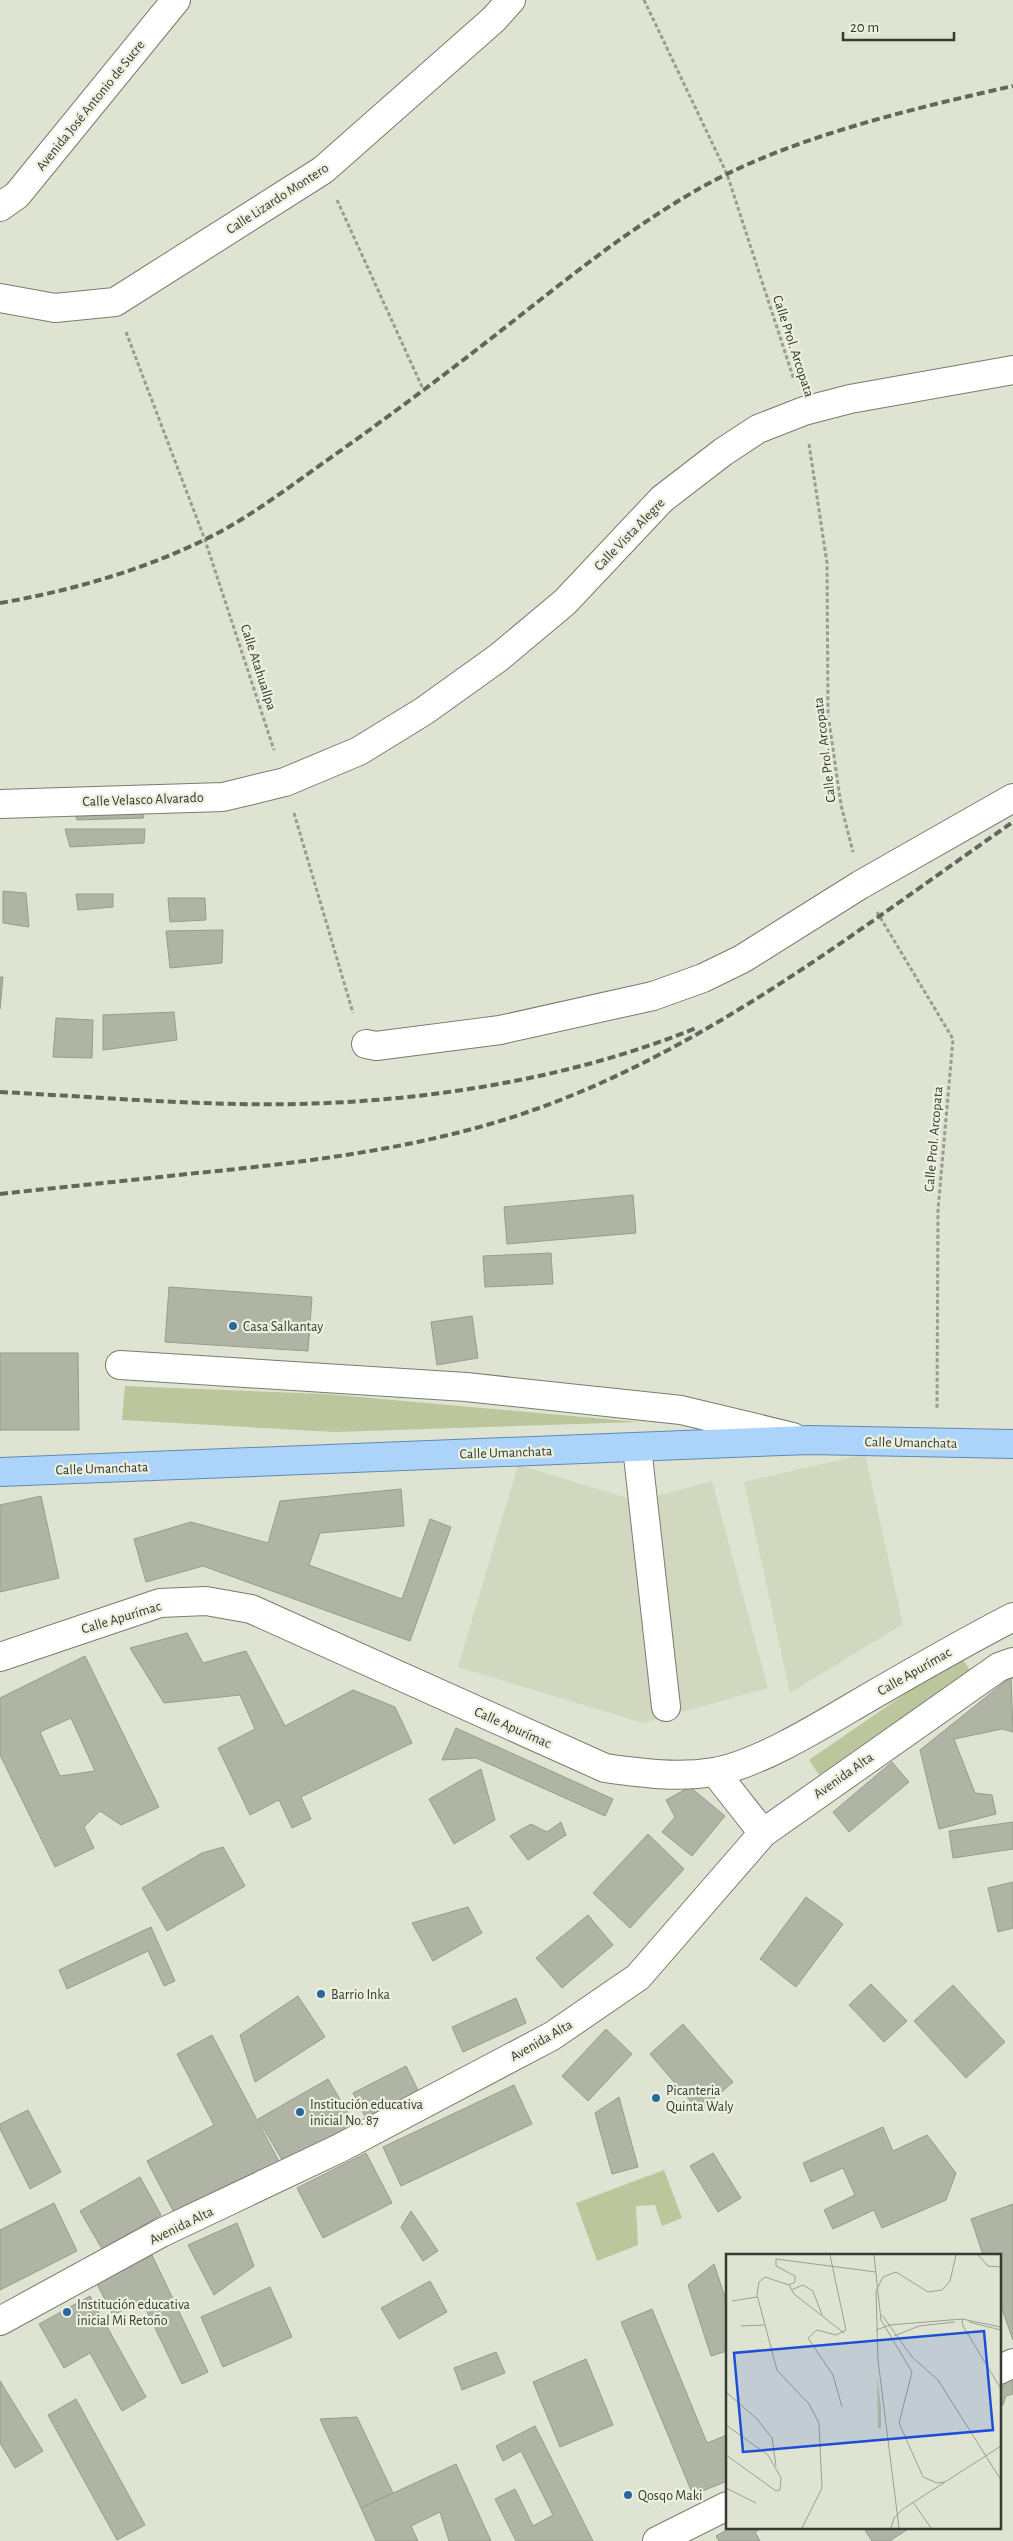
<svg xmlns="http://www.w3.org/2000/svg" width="1013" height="2541" viewBox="0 0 1013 2541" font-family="'Alegreya Sans',sans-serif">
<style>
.built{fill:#d2d8c0}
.green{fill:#bcc69c}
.building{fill:#b0b4a4;stroke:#999c8d;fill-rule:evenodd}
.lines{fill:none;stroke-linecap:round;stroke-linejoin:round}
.minor-casing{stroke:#797c6d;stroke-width:30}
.major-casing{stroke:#5f8ab2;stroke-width:30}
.path{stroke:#999c8f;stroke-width:3;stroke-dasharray:4 2.5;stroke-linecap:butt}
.minor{stroke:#fff;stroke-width:28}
.major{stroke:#acd3fa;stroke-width:28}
.rail{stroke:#63665c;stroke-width:4;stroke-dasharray:8 4;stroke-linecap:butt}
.poi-dot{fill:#2b679f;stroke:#ecf0df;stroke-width:2}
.labels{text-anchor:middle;stroke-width:4.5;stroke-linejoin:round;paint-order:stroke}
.street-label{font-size:14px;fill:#373932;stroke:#ecf0df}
.poi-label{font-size:14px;fill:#373932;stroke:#ecf0df;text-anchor:start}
.inset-road{fill:none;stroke:#9c9f92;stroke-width:1}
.view{fill:#1d4ed8;fill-opacity:0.15;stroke:#1d4ed8;stroke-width:2.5}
.inset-edge{fill:none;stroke:#373932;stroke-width:2.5}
</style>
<rect width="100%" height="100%" fill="#dfe3d2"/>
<g class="built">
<path d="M865,1454L903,1624L790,1693L744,1482Z"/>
<path d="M518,1465L638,1501L712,1481L768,1688L643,1723L458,1667Z"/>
</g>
<g class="green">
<path d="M125,1386L326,1394L639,1422L335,1432L122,1420Z"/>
<path d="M960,1656L970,1670L819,1775L809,1760Z"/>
<path d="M664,2170L682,2218L662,2226L655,2205L636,2206L638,2245L597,2261L576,2203Z"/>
</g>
<g class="building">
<path d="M141,808L144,818L77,820L73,809Z"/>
<path d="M65,829H145L144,843L70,847Z"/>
<path d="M3,891L26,893L29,927L3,923Z"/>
<path d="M76,894H113V907L78,910Z"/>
<path d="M168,898H205L206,920L170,922Z"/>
<path d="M223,930L222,963L170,968L166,931Z"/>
<path d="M0,977H3L0,1009Z"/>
<path d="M174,1012L177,1040L103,1050V1015Z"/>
<path d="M56,1018L93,1020L92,1058L53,1057Z"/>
<path d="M633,1195L636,1233L507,1244L504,1207Z"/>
<path d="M551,1253L553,1284L485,1287L483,1256Z"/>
<path d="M169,1287L312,1297L308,1351L165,1342Z"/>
<path d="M472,1316L478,1358L437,1365L431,1322Z"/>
<path d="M0,1353H78L79,1430H0Z"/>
<path d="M401,1489L404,1526L320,1533L309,1565L402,1599L430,1519L451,1527L410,1641L203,1566L146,1582L134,1539L191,1522L268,1543L280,1501Z"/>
<path d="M41,1496L59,1578L0,1592V1505Z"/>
<path d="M187,1633L203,1663L246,1651L285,1726L353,1690L395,1707L412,1743L301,1797L311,1819L292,1828L279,1800L250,1815L218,1748L255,1729L240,1695L164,1703L130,1648Z"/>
<path d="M85,1656L159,1807L121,1825L100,1811L84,1827L94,1848L55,1867L0,1755V1698ZM71,1718L95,1771L60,1776L40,1732Z"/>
<path d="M1011,1677L1013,1732L1002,1729L954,1739L975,1793L992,1795L996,1814L939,1829L920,1750Z"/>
<path d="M456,1728L613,1799L605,1816L476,1758L442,1760Z"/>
<path d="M892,1762L909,1782L849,1832L833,1812Z"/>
<path d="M481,1769L495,1820L454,1844L429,1799Z"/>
<path d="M690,1787L725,1816L692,1856L662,1832L675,1817L666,1800Z"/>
<path d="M561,1822L566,1835L528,1860L510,1836L531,1824L547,1832Z"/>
<path d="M1013,1822V1849L953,1858L949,1831Z"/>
<path d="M648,1834L684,1869L630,1928L593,1893Z"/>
<path d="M223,1847L245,1886L167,1931L142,1888L202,1853Z"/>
<path d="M1013,1882V1928L998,1932L988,1888Z"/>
<path d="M806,1897L843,1924L796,1987L760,1959Z"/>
<path d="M468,1907L482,1933L433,1961L412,1923Z"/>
<path d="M588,1915L613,1945L562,1988L536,1958Z"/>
<path d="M151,1927L175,1981L164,1986L148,1951L67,1989L59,1970Z"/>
<path d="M871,1984L907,2021L884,2042L849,2005Z"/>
<path d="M953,1985L1005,2042L966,2078L914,2021Z"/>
<path d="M298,1996L325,2037L255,2082L240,2035Z"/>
<path d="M516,1998L526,2023L463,2052L452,2027Z"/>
<path d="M683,2024L733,2082L699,2111L650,2054Z"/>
<path d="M606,2029L632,2054L588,2101L562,2076Z"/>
<path d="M212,2035L283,2169L180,2224L147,2161L214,2125L177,2054Z"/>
<path d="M406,2066L420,2094L367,2120L353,2093Z"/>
<path d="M328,2079L355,2125L285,2165L258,2119Z"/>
<path d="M514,2085L532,2124L401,2186L383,2147Z"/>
<path d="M619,2097L638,2167L612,2174L595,2113Z"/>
<path d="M28,2110L61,2172L30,2189L0,2129V2124Z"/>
<path d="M883,2127L893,2151L927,2135L956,2173L946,2200L882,2228L874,2210L833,2229L824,2210L855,2195L843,2168L811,2182L803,2163Z"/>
<path d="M366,2153L392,2203L323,2238L297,2188Z"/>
<path d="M713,2153L741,2198L718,2212L690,2166Z"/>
<path d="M140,2177L161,2215L102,2249L80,2211Z"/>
<path d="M54,2203L77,2251L0,2290V2230Z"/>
<path d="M1013,2204V2340L999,2301V2255H983L971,2219Z"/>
<path d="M411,2211L438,2251L423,2261L401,2227Z"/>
<path d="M237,2223L254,2266L214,2295L188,2245Z"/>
<path d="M152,2255L208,2372L182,2384L142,2301L113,2315L96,2282Z"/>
<path d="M714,2264L727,2303V2351L711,2356L688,2285Z"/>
<path d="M430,2281L447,2312L399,2339L381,2308Z"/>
<path d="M270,2287L292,2337L223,2367L201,2317Z"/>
<path d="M90,2296L146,2397L122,2411L90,2353L64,2368L39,2324Z"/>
<path d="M652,2309L707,2443L727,2435V2481L693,2495L621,2322Z"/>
<path d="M496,2352L505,2373L462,2390L454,2368Z"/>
<path d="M586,2359L613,2425L560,2447L533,2382Z"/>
<path d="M1013,2378V2394L1006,2396L1003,2405L999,2407V2385Z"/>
<path d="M0,2381L43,2451L15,2468L0,2443Z"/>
<path d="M76,2399L145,2525L117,2540L48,2415Z"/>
<path d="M357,2417L393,2493L361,2508L320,2419Z"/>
<path d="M535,2426L593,2541H516L495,2499L515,2489L533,2526L553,2515L521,2451L503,2461L496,2446Z"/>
<path d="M456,2464L491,2541H449L440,2512L411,2526L418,2541H376L361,2508Z"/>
<path d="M732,2527H764L755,2532L760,2541H719L716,2536Z"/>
<path d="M863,2527H911L890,2541H872Z"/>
</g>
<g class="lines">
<defs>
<g id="minor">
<path d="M0,207L17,195L176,0"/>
<path d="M0,298L55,308L115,302L323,170L494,19L511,0"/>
<path d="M0,804L223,797L285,782L359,751L424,711L498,658L565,602L662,499L723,452L758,429L804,411L850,399L1013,370"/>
<path d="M366,1044L376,1046L500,1030L653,996L703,978L742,959L860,885L1013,798"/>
<path d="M120,1365L466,1387L681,1410L793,1437"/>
<path d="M637,1447L666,1707"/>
<path d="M0,1657L160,1603L206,1601L251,1609L605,1768C642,1773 677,1778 714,1772C756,1765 817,1728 854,1706C907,1675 959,1645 1013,1617"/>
<path d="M715,1772L763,1833"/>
<path d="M0,2321L161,2233L340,2148L552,2036L638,1977L763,1833L999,1667L1013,1662"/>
<path d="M999,2370L1013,2363"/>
<path d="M657,2541L727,2506"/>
</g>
<path id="major" d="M0,1472L809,1440L1013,1444"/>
</defs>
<use href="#minor" class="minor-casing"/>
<use href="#major" class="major-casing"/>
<g class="path">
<path d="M644,0L727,174L794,380"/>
<path d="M337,200L423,389"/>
<path d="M126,332L205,540L274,750"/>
<path d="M809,444L827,563L828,714L841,805L853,852"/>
<path d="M294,813L353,1013"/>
<path d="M877,912L953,1039L938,1210L937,1410"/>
</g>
<use href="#minor" class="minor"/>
<use href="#major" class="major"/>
<g class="rail">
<path d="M0,603C70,591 140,571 204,540C248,519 286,489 326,461C384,420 442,377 498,333C562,283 624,232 695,191C786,138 911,109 1013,86"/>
<path d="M0,1092C99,1097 199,1106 298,1104C430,1101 574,1078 696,1028"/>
<path d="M0,1194C62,1187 125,1181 187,1174C299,1163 413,1150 519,1115C702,1054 857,930 1013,822"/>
</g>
</g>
<g class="poi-dot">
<circle cx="233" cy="1326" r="5"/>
<circle cx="321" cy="1994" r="5"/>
<circle cx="656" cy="2098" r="5"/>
<circle cx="300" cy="2112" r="5"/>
<circle cx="67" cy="2312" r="5"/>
<circle cx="628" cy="2495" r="5"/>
</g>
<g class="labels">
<g class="street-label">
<text transform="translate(90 105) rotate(-51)" y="5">Avenida José Antonio de Sucre</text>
<text transform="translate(277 198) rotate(-33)" y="5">Calle Lizardo Montero</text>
<text transform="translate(794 346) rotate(72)" y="5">Calle Prol. Arcopata</text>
<text transform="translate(629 534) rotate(-46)" y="5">Calle Vista Alegre</text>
<text transform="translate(259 667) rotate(72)" y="5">Calle Atahuallpa</text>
<text transform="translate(824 750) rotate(-97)" y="5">Calle Prol. Arcopata</text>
<text transform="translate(143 799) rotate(-2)" y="5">Calle Velasco Alvarado</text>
<text transform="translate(933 1139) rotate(-85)" y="5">Calle Prol. Arcopata</text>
<text transform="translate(911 1442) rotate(1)" y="5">Calle Umanchata</text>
<text transform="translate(506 1452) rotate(-2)" y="5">Calle Umanchata</text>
<text transform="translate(102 1468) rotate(-2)" y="5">Calle Umanchata</text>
<text transform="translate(121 1617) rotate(-17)" y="5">Calle Apurímac</text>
<text transform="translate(914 1671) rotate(-30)" y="5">Calle Apurímac</text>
<text transform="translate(513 1727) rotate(24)" y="5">Calle Apurímac</text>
<text transform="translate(843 1775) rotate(-35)" y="5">Avenida Alta</text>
<text transform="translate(541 2040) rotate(-30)" y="5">Avenida Alta</text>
<text transform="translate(181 2225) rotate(-26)" y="5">Avenida Alta</text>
</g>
<g class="poi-label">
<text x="243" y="1331">Casa Salkantay</text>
<text x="331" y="1999">Barrio Inka</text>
<text x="666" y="2095">Picanteria<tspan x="666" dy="16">Quinta Waly</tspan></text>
<text x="310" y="2109">Institución educativa<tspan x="310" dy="16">inicial No. 87</tspan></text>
<text x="77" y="2309">Institución educativa<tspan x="77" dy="16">inicial Mi Retoño</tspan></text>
<text x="638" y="2500">Qosqo Maki</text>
</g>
</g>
<g transform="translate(726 2254)">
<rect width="275" height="275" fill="#dfe3d2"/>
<path d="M151,123L155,153V174H152Z" fill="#bcc69c"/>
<path class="inset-road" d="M104,1L120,76L110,81L91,76L82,84L107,121L116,153M148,1L155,66L186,118L173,169L197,223L211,229L219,228M252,1L262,12L275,13M63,31L39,23L33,28L31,41L51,116L83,150L93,169L96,234L76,274M63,31L69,28V22L50,12V5L150,18M63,31L68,40L118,79M65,36L77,31L87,37L96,61M6,47L31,43M156,61L186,103L212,126L275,226M236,65L237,72L275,135M243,68L275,76M15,72L38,71M150,76L164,71L236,65L275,73M168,82L193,72L229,68M0,138L31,165L46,184L50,212M0,171L42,201L55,224L54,236L50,237L0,201M0,234L30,249M187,248L205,274M165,274L168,264L177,255L275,192M173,274L152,106L150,37L157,23L170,18L202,38L216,36L224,27L230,1"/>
<path class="view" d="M258,77L267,176L17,198L8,99Z"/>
<rect width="275" height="275" class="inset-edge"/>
</g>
<path d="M843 32v8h111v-8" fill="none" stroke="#373932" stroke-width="2.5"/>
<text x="850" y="32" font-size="15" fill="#373932" stroke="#ecf0df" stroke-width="4" paint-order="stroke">20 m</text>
</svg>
